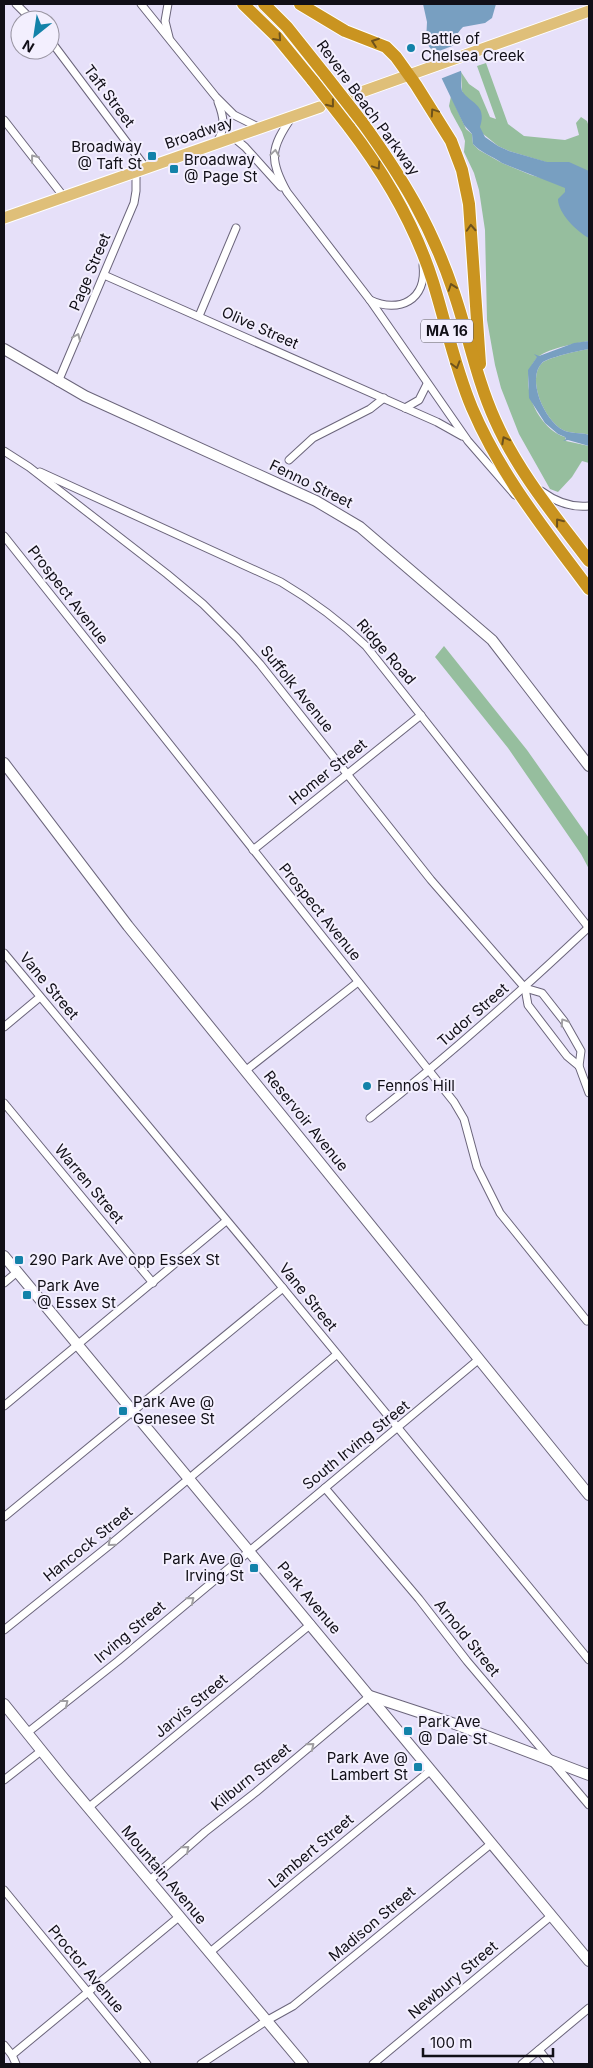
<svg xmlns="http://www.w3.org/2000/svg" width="593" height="2068" viewBox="0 0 593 2068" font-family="Inter,sans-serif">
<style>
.green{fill:#96be9e}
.water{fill:#789fc1}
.pier{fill:#e6e0f9}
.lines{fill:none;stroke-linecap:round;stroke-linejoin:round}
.street-casing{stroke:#6b657b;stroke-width:9}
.secondary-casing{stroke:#6b657b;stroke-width:12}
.primary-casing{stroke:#fff;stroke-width:13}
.highway-casing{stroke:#fff;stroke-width:14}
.street{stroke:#fff;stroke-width:7}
.secondary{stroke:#fff;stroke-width:10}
.primary{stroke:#dfbf79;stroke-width:11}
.highway{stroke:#ca9420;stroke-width:12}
.highway-bridge-casing{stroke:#fff;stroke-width:14;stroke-linecap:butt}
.highway-bridge{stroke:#ca9420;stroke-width:12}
.oneway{stroke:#6e521c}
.oneway2{stroke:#a09fa2}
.poi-dot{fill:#1382a9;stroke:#f3effe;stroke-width:2}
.labels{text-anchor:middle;stroke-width:4;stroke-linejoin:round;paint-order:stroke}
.shield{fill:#f3effe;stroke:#55525c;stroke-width:1}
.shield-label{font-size:14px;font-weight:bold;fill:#110f17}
.poi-label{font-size:15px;fill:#110f17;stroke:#f3effe;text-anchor:start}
.street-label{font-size:15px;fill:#110f17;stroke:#f3effe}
</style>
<rect width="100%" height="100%" fill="#e6e0f9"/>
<g class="green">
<path d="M486,63L508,124L524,136L565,140L579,135L576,123L581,117L587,121L589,127V175L509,151L498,146L482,133L462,91L461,72L469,84L479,91L490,117L496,119L477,66Z"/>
<path d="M451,96L466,129L472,134L473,144L479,150L502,163L531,175L552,181L589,198V341C577,343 544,349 536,359C516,382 538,429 565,437L566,441L589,446V463L582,461L572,477L558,492L550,489L519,434L501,388L495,365L487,320L485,230L479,190L474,173L464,152L465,141L462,132L451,112L449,106Z"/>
<path d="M589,349V435C581,432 570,434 563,430C545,421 526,379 542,363C547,358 580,350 589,349Z"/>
<path d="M444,646L527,750L589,838V869L581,854L508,748L435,657Z"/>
</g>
<g class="water">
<path d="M423,4H496L492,18L485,23L463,27C445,46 456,50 461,71C462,77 460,84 462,91C472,105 487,104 480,127L485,137L498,146L509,151L547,162H569L589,171V238C577,232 558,213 558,199L565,192V188L502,163C492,156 481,153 473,144L472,134L464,125L442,79L433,52L426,42L427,22Z"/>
<path d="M589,341V349C581,350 546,358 542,363C526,379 545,421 563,430C570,434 581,432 589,435V446L568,440L563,441L566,439L565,437L558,434L545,423L529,398L528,370L537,357L534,354L539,356L574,343Z"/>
</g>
<path class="pier" d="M455,45L463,70L440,79L431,54Z"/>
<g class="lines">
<defs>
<g id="street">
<path d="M16,4L32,20"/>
<path d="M141,4L216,97L234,115L260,128"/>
<path d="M168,4L165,21L169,37"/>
<path d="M50,40L146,168"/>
<path d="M292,117C270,148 269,160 287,192L370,300L468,441L515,495"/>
<path d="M4,120L64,197"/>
<path d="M233,137L245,147L281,187"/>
<path d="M216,143C226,129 224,117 218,102"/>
<path d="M104,275L437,422L462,436"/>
<path d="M370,300C399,314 427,300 423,265"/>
<path d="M199,316L236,228"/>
<path d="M58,382L134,203L136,191V172"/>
<path d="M405,408L419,400L427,384"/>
<path d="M4,451L29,467L167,574L203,604L237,638L260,664L431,880L525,988L528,1005L567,1056L579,1066"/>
<path d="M289,460L313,438L370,409L384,398"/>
<path d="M40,472L281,582C313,601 340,621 366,646L589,928"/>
<path d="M541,491C556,502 571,508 589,506"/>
<path d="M4,536L454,1102L464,1119L477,1167L500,1213L587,1321"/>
<path d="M253,850L421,715"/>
<path d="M4,953L259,1259L589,1660"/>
<path d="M525,988L542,993L564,1021L581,1051L579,1066L589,1093"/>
<path d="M4,1027L40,997"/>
<path d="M245,1071L358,982"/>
<path d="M4,1103L153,1283"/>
<path d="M370,1118C446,1058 518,994 589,927"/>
<path d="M4,1283L17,1272"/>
<path d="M4,1406L226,1221"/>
<path d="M325,1488L419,1599L467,1661L589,1805"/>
<path d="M4,1517L283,1288"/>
<path d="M4,1630L111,1544L336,1355"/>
<path d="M27,1733L118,1661L478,1360"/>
<path d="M4,1780L41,1751"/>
<path d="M88,1808L311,1624"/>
<path d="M149,1881L205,1832L256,1792L370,1696"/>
<path d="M4,1890L147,2064"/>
<path d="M209,1953L431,1770"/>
<path d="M4,2045L12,2055L16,2064"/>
<path d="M539,2050L550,2064"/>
<path d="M12,2055L180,1916"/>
<path d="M201,2064L266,2021L293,2006L492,1843"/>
<path d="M373,2064L551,1916"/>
<path d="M522,2064L589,2008"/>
</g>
<g id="secondary">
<path d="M4,349L85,396L316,501L360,527L492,640L589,766"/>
<path d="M4,763L128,926L589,1495"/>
<path d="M4,1256L589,1961"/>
<path d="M370,1696L455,1724L589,1775"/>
<path d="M4,1704L61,1775L303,2064"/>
</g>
<g id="primary">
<path d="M353,95L589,11"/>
<path d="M4,218L320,107"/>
</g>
<g id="highway">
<path d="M243,4L277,37L313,81"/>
<path d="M264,4L287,27L326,76"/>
<path d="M300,4L345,31L386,47L396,57L416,85L451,141L462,170L469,204L480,364"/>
<path d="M362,122C402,177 431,225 453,290C468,333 476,378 495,420C518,472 555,516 589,561"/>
<path d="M349,127C385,174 415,225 433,282C446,324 455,368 472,408C501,476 546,531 589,589"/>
</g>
</defs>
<use href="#street" class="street-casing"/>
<use href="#secondary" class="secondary-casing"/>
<use href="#primary" class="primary-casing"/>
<use href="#highway" class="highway-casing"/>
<use href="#street" class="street"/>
<use href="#secondary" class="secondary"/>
<use href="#primary" class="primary"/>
<use href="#highway" class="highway"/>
<defs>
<g id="highway-bridge">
<path d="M326,76L362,122"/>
<path d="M313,81L349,127"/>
</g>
</defs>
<use href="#highway-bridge" class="highway-bridge-casing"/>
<use href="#highway-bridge" class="highway-bridge"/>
</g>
<defs><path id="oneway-chevron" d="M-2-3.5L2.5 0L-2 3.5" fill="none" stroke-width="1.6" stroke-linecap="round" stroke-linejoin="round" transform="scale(1.25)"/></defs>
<g class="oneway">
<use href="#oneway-chevron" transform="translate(278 38) rotate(48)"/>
<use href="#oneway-chevron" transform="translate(375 42) rotate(-160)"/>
<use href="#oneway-chevron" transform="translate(331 104) rotate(52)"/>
<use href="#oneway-chevron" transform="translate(434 112) rotate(-124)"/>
<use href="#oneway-chevron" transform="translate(377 166) rotate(56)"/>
<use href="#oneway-chevron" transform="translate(471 228) rotate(-93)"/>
<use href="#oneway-chevron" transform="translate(452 287) rotate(-109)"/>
<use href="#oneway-chevron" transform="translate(456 365) rotate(74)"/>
<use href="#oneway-chevron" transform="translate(505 440) rotate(-118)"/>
<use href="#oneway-chevron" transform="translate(559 522) rotate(-128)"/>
</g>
<g class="oneway2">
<use href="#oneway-chevron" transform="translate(275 153) rotate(-82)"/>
<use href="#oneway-chevron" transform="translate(34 158) rotate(-128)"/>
<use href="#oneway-chevron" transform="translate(77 337) rotate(-67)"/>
<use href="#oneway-chevron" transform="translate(564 1022) rotate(-123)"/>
<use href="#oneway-chevron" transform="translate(111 1543) rotate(140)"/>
<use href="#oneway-chevron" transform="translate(191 1600) rotate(-39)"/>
<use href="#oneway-chevron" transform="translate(65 1703) rotate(-38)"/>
<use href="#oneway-chevron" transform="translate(311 1746) rotate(-39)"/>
<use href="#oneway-chevron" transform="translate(186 1849) rotate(-41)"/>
</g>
<g class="poi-dot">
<circle cx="411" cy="48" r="5"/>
<rect x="147" y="151" width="10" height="10" rx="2.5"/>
<rect x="169" y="164" width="10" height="10" rx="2.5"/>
<circle cx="367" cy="1086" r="5"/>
<rect x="14" y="1255" width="10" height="10" rx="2.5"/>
<rect x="22" y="1290" width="10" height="10" rx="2.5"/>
<rect x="118" y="1406" width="10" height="10" rx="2.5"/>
<rect x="249" y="1563" width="10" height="10" rx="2.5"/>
<rect x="403" y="1726" width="10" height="10" rx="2.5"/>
<rect x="413" y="1762" width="10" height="10" rx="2.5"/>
</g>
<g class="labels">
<rect class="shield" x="421" y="319.5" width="52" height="23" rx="4"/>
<g class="shield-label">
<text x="447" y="336">MA 16</text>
</g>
<g class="poi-label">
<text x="421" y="44">Battle of<tspan x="421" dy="17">Chelsea Creek</tspan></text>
<text x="142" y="152" text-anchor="end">Broadway<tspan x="142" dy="17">@ Taft St</tspan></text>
<text x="184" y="165">Broadway<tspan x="184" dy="17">@ Page St</tspan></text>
<text x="377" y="1091">Fennos Hill</text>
<text x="29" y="1265">290 Park Ave opp Essex St</text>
<text x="37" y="1291">Park Ave<tspan x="37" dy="17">@ Essex St</tspan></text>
<text x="133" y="1407">Park Ave @<tspan x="133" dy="17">Genesee St</tspan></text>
<text x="244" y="1564" text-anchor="end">Park Ave @<tspan x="244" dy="17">Irving St</tspan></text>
<text x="418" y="1727">Park Ave<tspan x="418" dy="17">@ Dale St</tspan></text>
<text x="408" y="1763" text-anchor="end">Park Ave @<tspan x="408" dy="17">Lambert St</tspan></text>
</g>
<g class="street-label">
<text transform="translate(109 96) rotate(53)" y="5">Taft Street</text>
<text transform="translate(368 108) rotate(54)" y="5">Revere Beach Parkway</text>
<text transform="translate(199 133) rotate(-19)" y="5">Broadway</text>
<text transform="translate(90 272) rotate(-67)" y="5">Page Street</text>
<text transform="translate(260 328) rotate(24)" y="5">Olive Street</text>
<text transform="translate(311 484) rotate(26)" y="5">Fenno Street</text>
<text transform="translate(68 595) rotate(52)" y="5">Prospect Avenue</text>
<text transform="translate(386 652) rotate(49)" y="5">Ridge Road</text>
<text transform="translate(297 689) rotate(51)" y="5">Suffolk Avenue</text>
<text transform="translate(328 772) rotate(-39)" y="5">Homer Street</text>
<text transform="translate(320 912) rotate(51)" y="5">Prospect Avenue</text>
<text transform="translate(49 986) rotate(50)" y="5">Vane Street</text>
<text transform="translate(473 1015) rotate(-41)" y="5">Tudor Street</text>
<text transform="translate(306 1121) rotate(51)" y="5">Reservoir Avenue</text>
<text transform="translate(89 1184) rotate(50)" y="5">Warren Street</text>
<text transform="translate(308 1297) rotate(51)" y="5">Vane Street</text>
<text transform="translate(356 1445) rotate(-39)" y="5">South Irving Street</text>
<text transform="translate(88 1544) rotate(-39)" y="5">Hancock Street</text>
<text transform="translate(309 1598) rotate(50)" y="5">Park Avenue</text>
<text transform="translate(130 1632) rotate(-40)" y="5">Irving Street</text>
<text transform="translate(467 1638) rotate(51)" y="5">Arnold Street</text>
<text transform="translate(191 1706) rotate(-40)" y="5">Jarvis Street</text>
<text transform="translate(251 1777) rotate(-39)" y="5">Kilburn Street</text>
<text transform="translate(311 1851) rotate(-40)" y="5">Lambert Street</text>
<text transform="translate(164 1875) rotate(50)" y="5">Mountain Avenue</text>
<text transform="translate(372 1924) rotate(-40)" y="5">Madison Street</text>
<text transform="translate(86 1969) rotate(50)" y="5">Proctor Avenue</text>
<text transform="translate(453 1980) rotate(-40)" y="5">Newbury Street</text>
</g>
</g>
<rect width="593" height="2068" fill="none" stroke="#110f17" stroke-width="10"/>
<g transform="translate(35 35) rotate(210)"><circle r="24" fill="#f3effe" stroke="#9995a2"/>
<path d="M0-4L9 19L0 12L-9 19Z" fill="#1382a9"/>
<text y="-8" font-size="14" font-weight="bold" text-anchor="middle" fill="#110f17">N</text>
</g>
<path d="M423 2048v8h130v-8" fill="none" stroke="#110f17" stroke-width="2.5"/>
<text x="430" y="2048" font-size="15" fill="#110f17" stroke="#f3effe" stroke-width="4" paint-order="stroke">100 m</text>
</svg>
